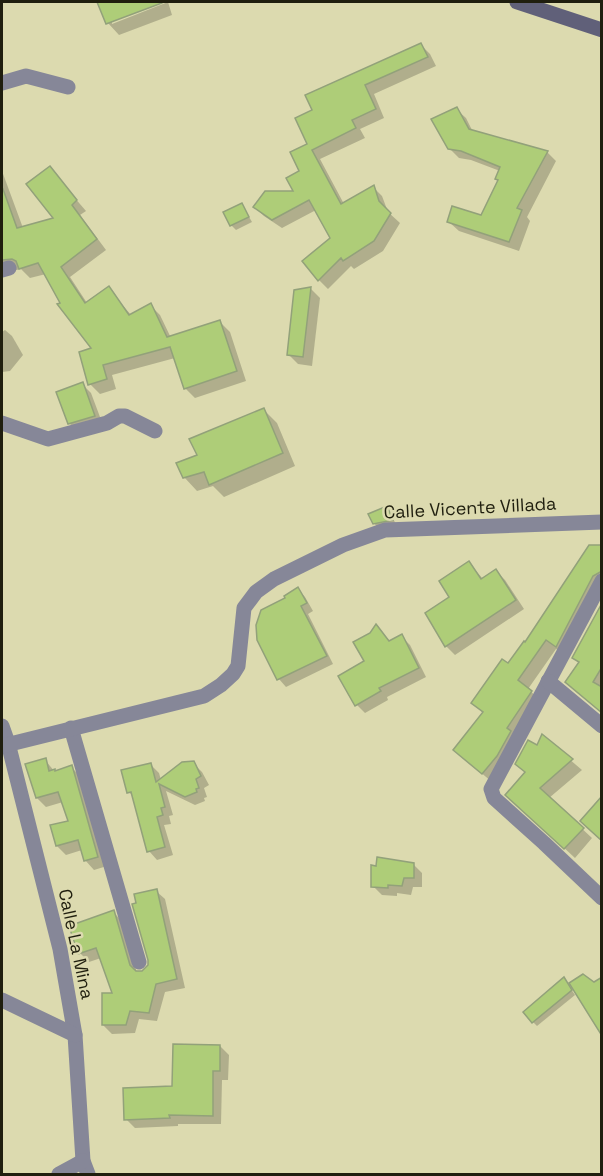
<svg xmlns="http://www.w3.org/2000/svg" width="603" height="1176" viewBox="0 0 603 1176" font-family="'Space Grotesk',sans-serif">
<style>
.shadow{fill:#0003}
.building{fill:#aecd78;stroke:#92a17a;stroke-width:1.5}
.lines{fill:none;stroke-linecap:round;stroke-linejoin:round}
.street{stroke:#868798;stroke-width:15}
.secondary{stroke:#606079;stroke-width:15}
.labels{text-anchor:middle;stroke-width:5;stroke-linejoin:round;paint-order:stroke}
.street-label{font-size:18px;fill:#1f1e0e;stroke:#dcdaaf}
</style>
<rect width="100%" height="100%" fill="#dcdaaf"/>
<g class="shadow">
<path d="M99,2H161L112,20V24L168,2L172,15L119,35L108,23Z"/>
<path d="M421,45L430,54L436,66L374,94L384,118L360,129L365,138L320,159L344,204L373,187L382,196L388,212L400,223L383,251L354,269L351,266L328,289L319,280L332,239L316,210L282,228L264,216L255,207L296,193L309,145L297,119Z"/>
<path d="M456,109L466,118L473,132L547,152L556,161L527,217L530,221L519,251L459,231L449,222L482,217L499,181L496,179L500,171L471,160L459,158L449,148Z"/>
<path d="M49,168L86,211L80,215L106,250L70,277L87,303L108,288L131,315L150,305L160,315L171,338L220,322L230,332L246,381L195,398L185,388L175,358L112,375L116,389L100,394L90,384L94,349L62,303L46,274L30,278L21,269L3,273L2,271V171L23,228L55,219Z"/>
<path d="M242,205L252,222L236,230L231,225Z"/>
<path d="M311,289L320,298L312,366L298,364L289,355Z"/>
<path d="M5,330L12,336L23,355L10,371L2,372V332Z"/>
<path d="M82,384L91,393L103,425L78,432L69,423Z"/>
<path d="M264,410L277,423L295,466L224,497L213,486L197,491L184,477L199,456Z"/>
<path d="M386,507L396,524L378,528L374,523Z"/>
<path d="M602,546V588L566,655L556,649L528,689L541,701L493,783L455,750L484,714L473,703L509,665Z"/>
<path d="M469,563L483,579L496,571L505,580L524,609L455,655L446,646L451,597Z"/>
<path d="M298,589L305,597L313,611L308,614L333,664L286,687L279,679L258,639L288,599Z"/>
<path d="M602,606V713L567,682L580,663L574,657Z"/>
<path d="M377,627L390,642L401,636L410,645L426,677L387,697L388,700L365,713L357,705L371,634Z"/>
<path d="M542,736L582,770L549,798L592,838L575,858L517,804Z"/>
<path d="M45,760L55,772L71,767L80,776L107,866L94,870L85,860L82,850L66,855L57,846L70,822L63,802L46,807L37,798Z"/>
<path d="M193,763L202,772L209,785L204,788L207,797L204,798L205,801L195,805L166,791L173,815L169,816L171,824L164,825L173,855L157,860L149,851L135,798L129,792L150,764L159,773L161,780Z"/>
<path d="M413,864L422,873V887H413L411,895L397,893V896L382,895L373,886Z"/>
<path d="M156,891L165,899L185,988L165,992L157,1021L139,1019L135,1033L112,1034L103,1025L114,995L101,958L89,962L80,953L113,912L122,921L137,973H143L150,966Z"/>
<path d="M564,979L575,995L537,1026L533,1022Z"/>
<path d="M220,1046L229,1055L228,1080H222L221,1124H178V1126L135,1128L126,1119L174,1088Z"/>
</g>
<g class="building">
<path d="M97,2H162V3L106,24Z"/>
<path d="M421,43L428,57L365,85L376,109L352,120L356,128L312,150L341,204L374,185L379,201L391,213L374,241L343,261L341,258L318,281L302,261L330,238L309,200L272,220L253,207L265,191H293L286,178L299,171L290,152L307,144L295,118L312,110L305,95Z"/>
<path d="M457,107L469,129L548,151L517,208L522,210L509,242L447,222L452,206L481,215L498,180L495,179L500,167L461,151L448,149L431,119Z"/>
<path d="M50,166L77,200L72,205L97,239L61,267L85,303L109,286L129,315L151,303L167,337L220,320L237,371L184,389L170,347L103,365L107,379L88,385L79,352L91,348L57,304L60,303L38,263L19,269L16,261L12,259L2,260V190L3,189L17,228L53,218L26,184Z"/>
<path d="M242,203L249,217L230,226L223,212Z"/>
<path d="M311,287L303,357L287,355L294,290Z"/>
<path d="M83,382L95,416L68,424L56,392Z"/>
<path d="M264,408L283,453L209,485L204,472L183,478L176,463L197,455L189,439Z"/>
<path d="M387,506L393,520L373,524L368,514Z"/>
<path d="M589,545H602V571L593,576L556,647L546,640L518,680L532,691L507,728L511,731L497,756L482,774L453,750L483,712L471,703L502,659L508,663L524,641L525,642Z"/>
<path d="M469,561L481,579L496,569L516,600L445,647L425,613L449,597L439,581Z"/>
<path d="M298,587L307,603L301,606L327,656L277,680L257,640L256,625L261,610L285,598L284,596Z"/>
<path d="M602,603V667L593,682L602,687V713L565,682L579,662L572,658Z"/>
<path d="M376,624L389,641L402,634L419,668L379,688L381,691L355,706L338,676L364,661L353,642L370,633Z"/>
<path d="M542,734L573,759L540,788L584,828L564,849L505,795L525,772L515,764L528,740L537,745Z"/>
<path d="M46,758L49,771L55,769V771L72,765L98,857L84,861L78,840L56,846L50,825L68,821L58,792L36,798L25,764Z"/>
<path d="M194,761L201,776L196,779L199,788L196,789L197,792L185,797L159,784L165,807L161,808L163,815L157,817L165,847L147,852L131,792L127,793L121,770L151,763L156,782L182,762Z"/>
<path d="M602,796V841L580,821Z"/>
<path d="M377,857L414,863V878H404L402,886L388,885V888L371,887V865L376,866Z"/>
<path d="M157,889L177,979L156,984L149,1013L130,1011L126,1025H102V993H112L96,948L78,954L69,926L114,910L130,965L136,971H142L148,965V960L132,904L136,903L134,894Z"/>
<path d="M583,974L594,982L602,977V1036L569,983Z"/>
<path d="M564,977L572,990L532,1023L523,1012Z"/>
<path d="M173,1044L220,1045V1071H213V1116L169,1115L170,1118L124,1120L123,1088L172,1086Z"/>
</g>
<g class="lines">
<g class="street">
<path d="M2,83L26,76L68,87"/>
<path d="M2,270L9,268"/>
<path d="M2,423L48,439L107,423L119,416H125L155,431"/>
<path d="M602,581L491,789L494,798L544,843L602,898"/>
<path d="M548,681L602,726"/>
<path d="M2,726L8,743L60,949L75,1035L83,1161L88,1174"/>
<path d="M71,728L139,962"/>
<path d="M2,746L204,696L221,685L233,674L238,666L244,608L256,592L274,579L343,545L385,530L602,522"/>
<path d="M2,1000L75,1035"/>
<path d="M59,1174L83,1161"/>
</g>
<path class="secondary" d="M517,2L602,30"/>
</g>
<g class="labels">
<g class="street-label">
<text transform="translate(470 508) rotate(-3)" y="6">Calle Vicente Villada</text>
<text transform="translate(76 944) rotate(78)" y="6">Calle La Mina</text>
</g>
</g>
<rect width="603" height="1176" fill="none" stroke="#1f1e0e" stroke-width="6"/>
</svg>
